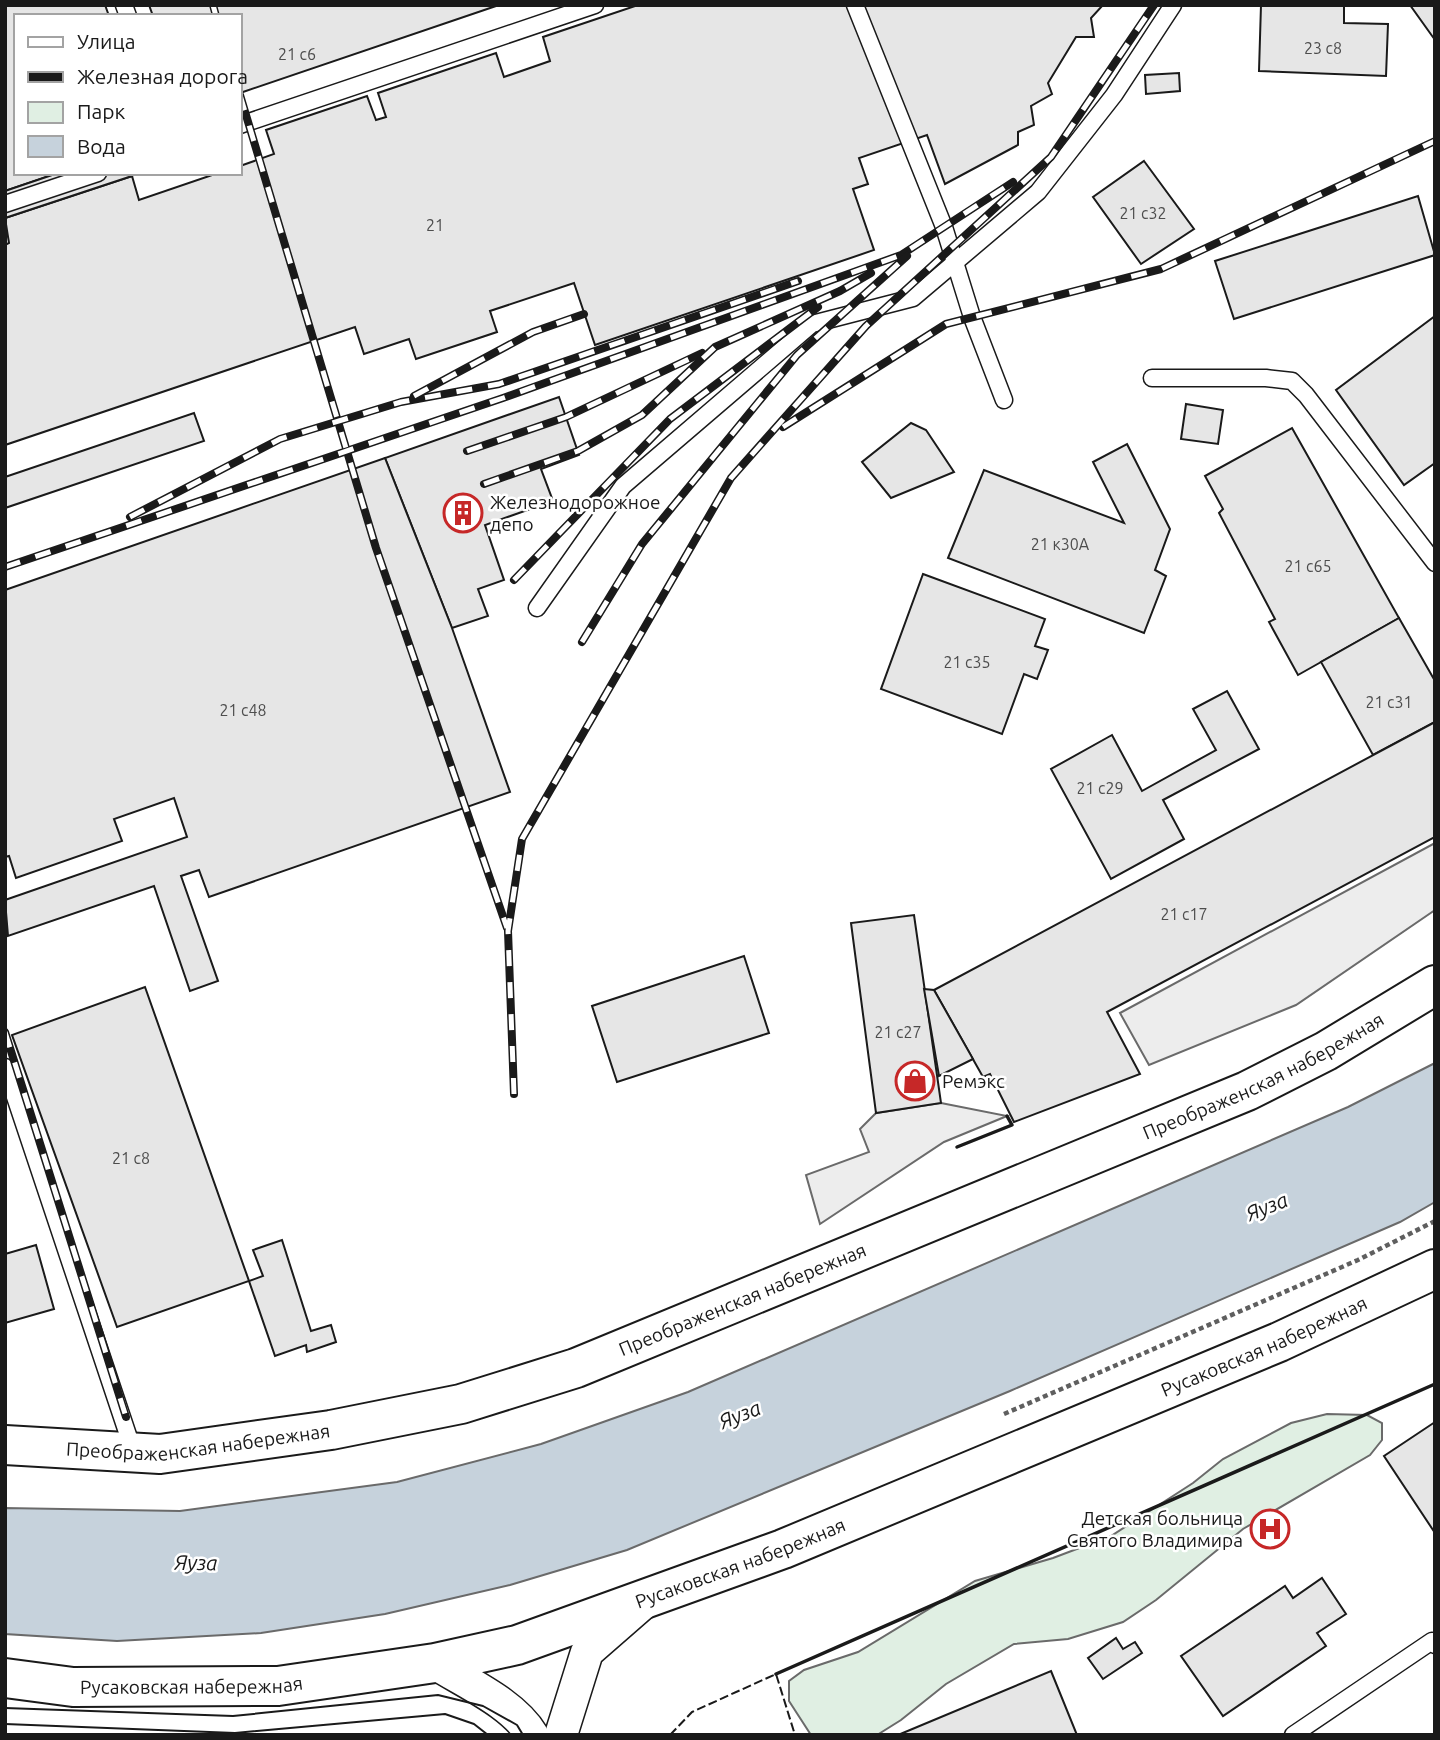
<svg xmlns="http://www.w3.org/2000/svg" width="1440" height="1740" viewBox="0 0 1440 1740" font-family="Ubuntu,sans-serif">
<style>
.green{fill:#e0efe3;stroke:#6a6a6a;stroke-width:2}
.parking{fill:#ededed;stroke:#6a6a6a;stroke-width:2}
.water{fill:#c6d2dc;stroke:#6a6a6a;stroke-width:2}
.building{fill:#e6e6e6;stroke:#1a1a1a;stroke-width:2}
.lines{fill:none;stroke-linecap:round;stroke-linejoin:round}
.service-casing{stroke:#1a1a1a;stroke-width:19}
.minor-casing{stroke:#1a1a1a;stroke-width:35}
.secondary-casing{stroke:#1a1a1a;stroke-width:42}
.path{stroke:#5f5f5f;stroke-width:4.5;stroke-dasharray:5 3.5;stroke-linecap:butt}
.service{stroke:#fff;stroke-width:16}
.minor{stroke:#fff;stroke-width:32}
.secondary{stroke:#fff;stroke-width:38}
.tram{stroke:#1a1a1a;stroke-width:2}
.rail-casing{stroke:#1a1a1a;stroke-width:8}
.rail{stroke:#fff;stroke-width:5;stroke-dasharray:16;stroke-linecap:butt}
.fence{stroke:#1a1a1a;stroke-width:2;stroke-dasharray:9 3.5;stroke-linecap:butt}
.wall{stroke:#1a1a1a;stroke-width:3.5}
.labels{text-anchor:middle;stroke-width:5;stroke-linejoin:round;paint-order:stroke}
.number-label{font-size:16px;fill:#4d4d4d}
.poi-label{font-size:19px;fill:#1a1a1a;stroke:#fff;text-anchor:start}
.street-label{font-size:19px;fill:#1a1a1a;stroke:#fff}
.water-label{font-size:21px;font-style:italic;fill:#1a1a1a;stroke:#fff}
</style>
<rect width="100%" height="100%" fill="#fff"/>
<path class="green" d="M1327,1414L1367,1415L1382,1423V1440L1370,1455L1243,1529L1156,1600L1123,1622L1068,1639L1014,1644L946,1684L901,1720L877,1735H811L789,1701V1681L804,1670L858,1652L975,1581L1053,1558L1111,1536L1193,1483L1223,1459L1291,1423Z"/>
<g class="parking">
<path d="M1435,843V910L1296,1005L1149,1065L1120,1013Z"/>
<path d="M941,1103L1007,1116L944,1142L820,1224L806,1175L869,1152L860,1129L876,1113Z"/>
</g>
<path class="water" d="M1435,1063V1202L1400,1222L1010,1391L627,1550L510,1585L385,1614L261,1633L117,1641L5,1634V1508L180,1511L397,1482L541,1444L688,1392L1348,1107Z"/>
<g class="building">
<path d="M5,5H105L109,16H16V173H58L5,191Z"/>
<path d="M149,5H499L240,93V16H153Z"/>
<path d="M638,5H1103L1091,18L1094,37H1076L1048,83L1052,94L1031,106L1034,125L1018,132V145L945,184L927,135L859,158L868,184L853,189L874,250L595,345L574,283L490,311L497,332L416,359L409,339L364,354L355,327L5,445V245L9,243L5,218L132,176L139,200L218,173H240V166L274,154L266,130L367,96L376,120L386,117L378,93L496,53L504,77L550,61L543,37Z"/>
<path d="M1261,5H1344V23L1388,24L1386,76L1259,71Z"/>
<path d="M1410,5H1435V40Z"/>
<path d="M1179,73L1180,91L1146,94L1145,75Z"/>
<path d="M1144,161L1194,229L1141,264L1093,197Z"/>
<path d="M58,173H131L132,176L5,218V191Z"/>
<path d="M1418,196L1435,255L1234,319L1215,261Z"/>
<path d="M1435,316V463L1404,485L1336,390Z"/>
<path d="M559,397L579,455L541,469L553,501L485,525L504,580L478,589L488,616L452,628L385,458Z"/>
<path d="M1186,404L1223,410L1218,444L1181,439Z"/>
<path d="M194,413L204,441L5,508V477Z"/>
<path d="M911,423L926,430L954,472L891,498L862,462Z"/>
<path d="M1292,428L1399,618L1298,675L1269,622L1275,619L1219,513L1223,509L1205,476Z"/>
<path d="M1127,444L1170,529L1155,570L1166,576L1144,633L948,558L984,470L1124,523L1093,462Z"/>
<path d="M385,458L452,628L510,792L209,897L199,870L181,876L218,981L190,991L154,886L8,936L5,900L187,837L174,798L114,819L122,841L16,878L9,856L5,857V590Z"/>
<path d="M923,574L1045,619L1035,646L1048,650L1037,679L1024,674L1002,734L881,689Z"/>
<path d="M1399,618L1435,681V722L1373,755L1321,662Z"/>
<path d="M1227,691L1259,749L1163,800L1184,839L1111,879L1051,769L1112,735L1142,791L1216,750L1193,709Z"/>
<path d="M1435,722V837L1107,1012L1140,1074L1014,1122L990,1074L983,1077L934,990Z"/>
<path d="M914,915L941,1103L876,1113L851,923Z"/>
<path d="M744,956L769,1033L617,1082L592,1006Z"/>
<path d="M145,987L249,1281L117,1327L12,1035Z"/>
<path d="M924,989L934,990L973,1059L939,1076Z"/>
<path d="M282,1240L311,1331L331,1325L336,1342L307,1352L306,1345L275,1356L249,1281L263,1276L253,1250Z"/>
<path d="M36,1245L54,1309L5,1323V1254Z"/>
<path d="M1435,1422V1533L1384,1456Z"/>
<path d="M1322,1578L1346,1614L1317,1633L1326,1646L1223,1716L1181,1656L1285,1586L1293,1598Z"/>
<path d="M1116,1638L1123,1649L1135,1642L1142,1653L1103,1679L1088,1658Z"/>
<path d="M1051,1671L1077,1735H898Z"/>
</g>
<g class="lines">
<defs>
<g id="service">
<path d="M124,5L128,16"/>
<path d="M855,5L944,227L972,317L1004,400"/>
<path d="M240,125L595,5"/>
<path d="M5,204L98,173"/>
<path d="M1152,378H1266L1292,381L1306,395L1435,563"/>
<path d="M537,608L623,486L812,324L913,298L1038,192L1114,95L1173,5"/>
<path d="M5,1067L134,1453"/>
<path d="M1293,1735L1432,1641L1435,1645"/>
</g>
<g id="minor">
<path d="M435,1663C466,1683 513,1703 532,1735"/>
<path d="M561,1735L587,1652L642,1604"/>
</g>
<g id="secondary">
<path id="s1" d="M5,1445L160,1454L331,1430L461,1404L576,1368L1247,1091L1326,1051L1435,985"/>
<path id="s2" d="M5,1678L73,1687L278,1686L435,1663L517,1645L783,1549L1279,1342L1435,1269"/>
</g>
</defs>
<use href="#service" class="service-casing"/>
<use href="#minor" class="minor-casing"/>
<use href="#secondary" class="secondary-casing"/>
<path class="path" d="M1004,1414L1358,1260L1435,1221"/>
<use href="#service" class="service"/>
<use href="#minor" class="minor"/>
<use href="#secondary" class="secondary"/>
<g class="tram">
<path d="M5,1708L233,1716L438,1695L483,1706L517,1725L523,1735"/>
<path d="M5,1724L235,1733L445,1714L474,1724L488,1735"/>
</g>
<defs>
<g id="rail">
<path d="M213,5L216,16"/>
<path d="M240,95L376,548L507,928"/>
<path d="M414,396L533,332L584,314"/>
<path d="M783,427L946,324L1161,269L1435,141"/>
<path d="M467,451L566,417L702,353"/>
<path d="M484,484L578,451L642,415L715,347L840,291L871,273"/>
<path d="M130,517L280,439L401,402L499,384L798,281"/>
<path d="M5,567L503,398L901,255L1013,182"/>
<path d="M514,580L670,419L818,307"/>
<path d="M582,642L642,544L797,355L907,256"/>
<path d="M5,1032L126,1417"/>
<path d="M514,1094L508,931L522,839L731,478L866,326L1051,157L1154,5"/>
</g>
</defs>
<use href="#rail" class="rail-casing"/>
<use href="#rail" class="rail"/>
<path class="fence" d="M670,1735L692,1712L776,1674L795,1735"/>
<g class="wall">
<path d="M957,1147L1012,1125L1007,1116"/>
<path d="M776,1674L1435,1384"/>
</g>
</g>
<defs>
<symbol id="building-ring" viewBox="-11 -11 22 22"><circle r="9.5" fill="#fff" stroke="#c62828" stroke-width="1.5"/><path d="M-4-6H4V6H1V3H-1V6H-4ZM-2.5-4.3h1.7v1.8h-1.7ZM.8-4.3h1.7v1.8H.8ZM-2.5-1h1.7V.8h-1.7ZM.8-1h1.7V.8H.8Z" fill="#c62828"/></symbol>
<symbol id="shop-ring" viewBox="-11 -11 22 22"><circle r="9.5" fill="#fff" stroke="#c62828" stroke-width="1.5"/><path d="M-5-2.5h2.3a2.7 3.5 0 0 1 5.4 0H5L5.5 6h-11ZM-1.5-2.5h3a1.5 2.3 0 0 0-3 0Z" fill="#c62828"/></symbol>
<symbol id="hospital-ring" viewBox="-11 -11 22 22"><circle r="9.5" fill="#fff" stroke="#c62828" stroke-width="1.5"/><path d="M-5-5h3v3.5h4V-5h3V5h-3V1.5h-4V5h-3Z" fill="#c62828"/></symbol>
</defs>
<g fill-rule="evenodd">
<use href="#building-ring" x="441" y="491" width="44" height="44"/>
<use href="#shop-ring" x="893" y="1059" width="44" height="44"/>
<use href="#hospital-ring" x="1248" y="1507" width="44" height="44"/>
</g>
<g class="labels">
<g class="number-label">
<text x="1323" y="54">23 с8</text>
<text x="297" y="60">21 с6</text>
<text x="1143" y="219">21 с32</text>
<text x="435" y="231">21</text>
<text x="1060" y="550">21 к30А</text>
<text x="1308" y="572">21 с65</text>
<text x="967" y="668">21 с35</text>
<text x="1389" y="708">21 с31</text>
<text x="243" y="716">21 с48</text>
<text x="1100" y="794">21 с29</text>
<text x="1184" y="920">21 с17</text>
<text x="898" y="1038">21 с27</text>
<text x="131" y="1164">21 с8</text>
</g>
<g class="poi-label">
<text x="490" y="509">Железнодорожное<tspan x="490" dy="22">депо</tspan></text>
<text x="942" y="1088">Ремэкс</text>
<text x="1243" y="1525" text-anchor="end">Детская больница<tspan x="1243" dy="22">Святого Владимира</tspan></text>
</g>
<g class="street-label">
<text dy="7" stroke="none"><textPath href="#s1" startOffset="1328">Преображенская набережная</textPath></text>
<text dy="7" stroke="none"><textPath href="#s1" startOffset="761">Преображенская набережная</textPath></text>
<text dy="7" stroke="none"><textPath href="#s2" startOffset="1321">Русаковская набережная</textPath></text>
<text dy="7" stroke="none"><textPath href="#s1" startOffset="194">Преображенская набережная</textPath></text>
<text dy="7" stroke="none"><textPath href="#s2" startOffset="754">Русаковская набережная</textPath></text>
<text dy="7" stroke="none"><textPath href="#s2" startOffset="187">Русаковская набережная</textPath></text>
</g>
<g class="water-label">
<text transform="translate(1267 1207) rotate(-22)" y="7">Яуза</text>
<text transform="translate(740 1415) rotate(-22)" y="7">Яуза</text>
<text transform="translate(196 1563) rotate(1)" y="7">Яуза</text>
</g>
</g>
<rect width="1440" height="1740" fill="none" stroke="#1a1a1a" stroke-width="14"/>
<rect x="14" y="14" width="228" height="161" fill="#ffffff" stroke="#a3a3a3" stroke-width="2"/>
<rect x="28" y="37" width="35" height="10" fill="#ffffff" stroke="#a3a3a3" stroke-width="2"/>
<text x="77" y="49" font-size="21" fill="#1a1a1a">Улица</text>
<rect x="28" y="72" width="35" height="10" fill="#1a1a1a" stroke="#a3a3a3" stroke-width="2"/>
<text x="77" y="84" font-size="21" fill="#1a1a1a">Железная дорога</text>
<rect x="28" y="102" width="35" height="21" fill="#e0efe3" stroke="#a3a3a3" stroke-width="2"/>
<text x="77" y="119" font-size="21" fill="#1a1a1a">Парк</text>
<rect x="28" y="136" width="35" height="21" fill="#c6d2dc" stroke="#a3a3a3" stroke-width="2"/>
<text x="77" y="154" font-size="21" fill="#1a1a1a">Вода</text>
</svg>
